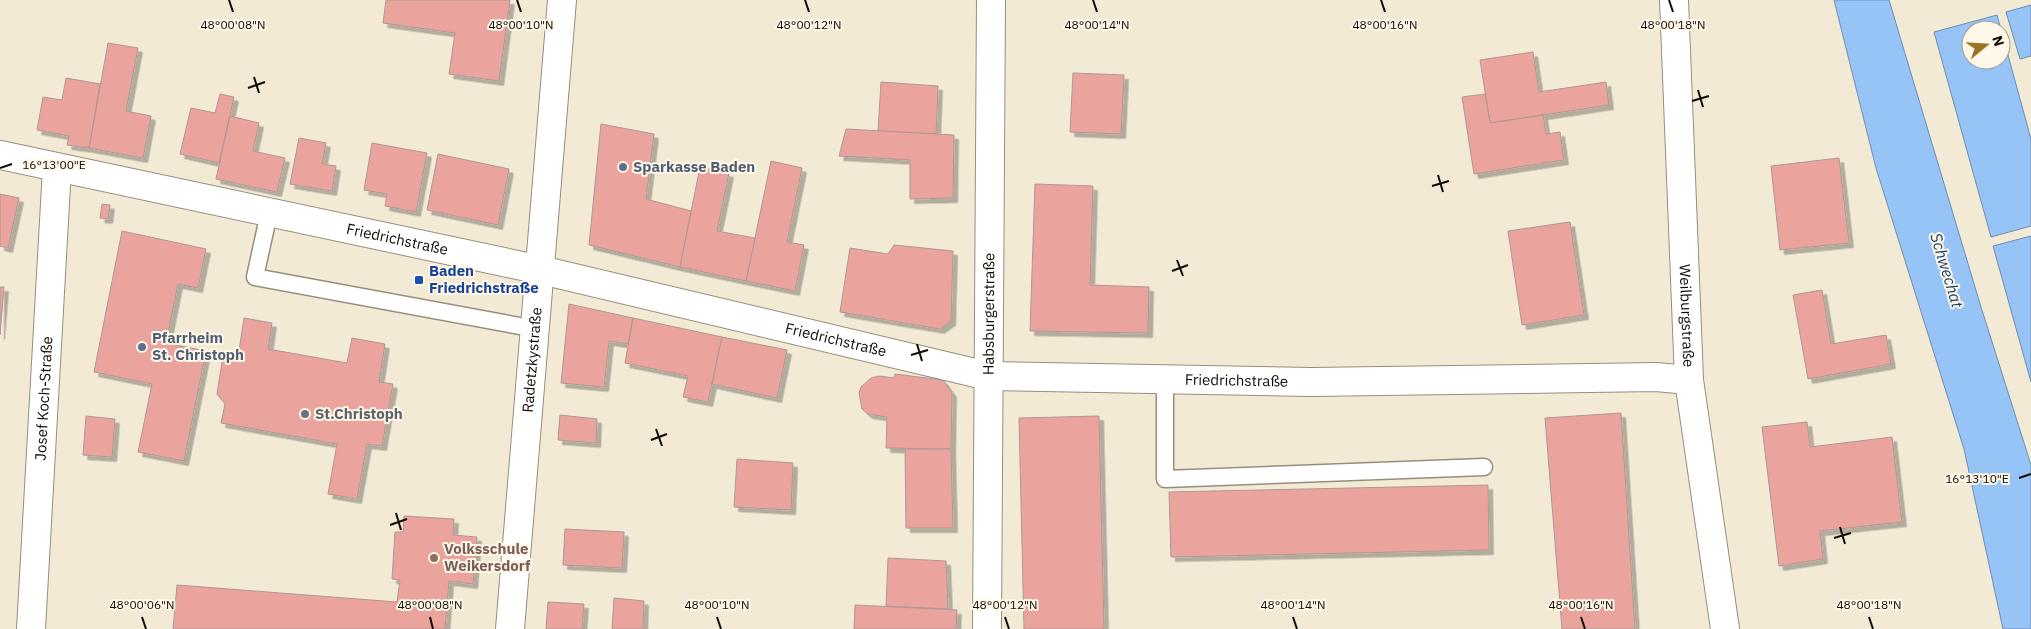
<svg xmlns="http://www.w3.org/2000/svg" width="2031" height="629" viewBox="0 0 2031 629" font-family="'IBM Plex Sans',sans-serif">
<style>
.water{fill:#97c4f7;stroke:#6e8daf;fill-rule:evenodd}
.building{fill:#eba39d;stroke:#ae9794;filter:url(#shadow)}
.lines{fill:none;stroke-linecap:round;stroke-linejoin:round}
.lane-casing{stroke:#968e7c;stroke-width:19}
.street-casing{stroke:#968e7c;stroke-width:30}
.secondary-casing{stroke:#968e7c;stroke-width:30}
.lane{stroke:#fff;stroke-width:16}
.street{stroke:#fff;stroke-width:28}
.secondary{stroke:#fff;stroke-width:28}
.ticks{fill:none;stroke:#0f0c06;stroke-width:2}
.service-dot{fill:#5c6f8a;stroke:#fff7e8;stroke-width:2}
.transit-dot{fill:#1a4fb4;stroke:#fff7e8;stroke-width:2}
.worship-dot{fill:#6b7280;stroke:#fff7e8;stroke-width:2}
.education-dot{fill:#8d6e63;stroke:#fff7e8;stroke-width:2}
.labels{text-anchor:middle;stroke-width:4;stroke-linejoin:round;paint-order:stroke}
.service-label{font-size:15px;font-weight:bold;fill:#4e5e75;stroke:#fff7e8;text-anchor:start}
.street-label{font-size:15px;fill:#0f0c06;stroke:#fff7e8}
.transit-label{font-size:15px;font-weight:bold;fill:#164399;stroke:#fff7e8;text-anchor:start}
.worship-label{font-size:15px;font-weight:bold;fill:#5b616d;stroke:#fff7e8;text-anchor:start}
.education-label{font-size:15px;font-weight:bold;fill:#785e54;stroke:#fff7e8;text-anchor:start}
.water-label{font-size:16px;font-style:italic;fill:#144170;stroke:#fff7e8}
.ticks-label{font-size:12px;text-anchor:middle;fill:#0f0c06;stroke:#fff7e8;stroke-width:4;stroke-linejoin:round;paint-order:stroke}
</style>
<defs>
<filter id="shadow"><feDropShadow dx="4.5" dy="4.5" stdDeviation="0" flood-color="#0004"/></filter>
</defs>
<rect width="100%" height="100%" fill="#f3ead6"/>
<g class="water">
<path d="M1834,0H1889L1981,307L2031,465V629H2003L1964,449L1876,168Z"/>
<path d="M2031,5V56L2020,59L2006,12Z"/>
<path d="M1997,15L2031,139V226L1991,237L1934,32ZM1971,30H2001V60H1971Z"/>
<path d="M2031,236V382L1993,246Z"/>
</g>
<g class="building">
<path d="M386,0H510L499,81L449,74L455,33L383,23Z"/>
<path d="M108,43L138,48L126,111L151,116L143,158L89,148Z"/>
<path d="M1533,52L1539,92L1606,82L1609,105L1490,123L1480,60Z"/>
<path d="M1073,73L1124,75L1121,134L1070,132Z"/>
<path d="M66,78L100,84L89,148L67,145L69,136L37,130L43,97L62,100Z"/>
<path d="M881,82L938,86L936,134L878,131Z"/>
<path d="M220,94L234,97L219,163L180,154L191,108L215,113Z"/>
<path d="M1485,94L1490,123L1543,115L1546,134L1560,132L1564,160L1474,174L1462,97Z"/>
<path d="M230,116L259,123L253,151L285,158L277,192L216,179Z"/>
<path d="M601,124L654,134L646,199L691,211L680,267L589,245Z"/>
<path d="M846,129L954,135L953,198L910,199V160L839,156Z"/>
<path d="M299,138L326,143L322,164L336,166L332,191L290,184Z"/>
<path d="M372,143L427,153L416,212L385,206L387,194L364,190Z"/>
<path d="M438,154L509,169L498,225L427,210Z"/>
<path d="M1839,158L1849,243L1780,250L1771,166Z"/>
<path d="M771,161L802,168L787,242L804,245L795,291L746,281Z"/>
<path d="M700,167L729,173L717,231L755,238L746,281L680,267Z"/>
<path d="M1035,184L1093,186L1090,285L1149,287L1148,333L1030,331Z"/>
<path d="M0,194L19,198L8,248L0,246Z"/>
<path d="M102,204L110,205L108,219L100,218Z"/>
<path d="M1570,222L1584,315L1522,325L1508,231Z"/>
<path d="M122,231L206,249L198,288L178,284L166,343L206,351L184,461L138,452L152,384L94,372Z"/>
<path d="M894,245L953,251L951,321L940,329L840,312L850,248L888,254Z"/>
<path d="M0,287H4L0,335Z"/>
<path d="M1822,290L1831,344L1886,335L1891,364L1808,379L1793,295Z"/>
<path d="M569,304L633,318L628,344L609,341L604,387L561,383Z"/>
<path d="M244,318L272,323L268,349L347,363L352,338L385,344L379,382L393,384L382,446L367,444L357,499L328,494L337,444L221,423L225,404L217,394L222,362L230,355L238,357Z"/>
<path d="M633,318L722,337L708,402L683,397L688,376L625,363Z"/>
<path d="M722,337L787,350L777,398L712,384Z"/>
<path d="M895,374L943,380L952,393L951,449L886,448L887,417L868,414L862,409L859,393L861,387L871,378L879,376L894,378Z"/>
<path d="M1621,413L1635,629H1562L1545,418Z"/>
<path d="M560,415L597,419L596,443L558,440Z"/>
<path d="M86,416L115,419L112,457L83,455Z"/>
<path d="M1099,416L1104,629H1024L1019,418Z"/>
<path d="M1807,422L1810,447L1892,437L1902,522L1820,531L1823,559L1779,566L1762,427Z"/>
<path d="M905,449H951L953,528H906Z"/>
<path d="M737,459L793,463L791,510L734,507Z"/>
<path d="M1488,485L1489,550L1171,557L1169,492Z"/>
<path d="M404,516L454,519L453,535L477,537L473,584L449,581L445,629H173L177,585L397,602L400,580L392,579L395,532H403Z"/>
<path d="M565,529L624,532L622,568L563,565Z"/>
<path d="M888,558L946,561L948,609L886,606Z"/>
<path d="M614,598L644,601L643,629H612Z"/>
<path d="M548,602L584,604L582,629H546Z"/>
<path d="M855,605L957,610L956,629H854Z"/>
</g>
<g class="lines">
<defs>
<g id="lane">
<path d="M269,213L255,277L536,329"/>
<path d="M1165,380V479L1484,467"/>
</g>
<g id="street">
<path id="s1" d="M0,155L541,270L988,376L1311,382L1656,377L1689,380"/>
<path id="s2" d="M31,629L57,168"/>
<path id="s3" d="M510,629L562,0"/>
<path id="s4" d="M987,629L991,0"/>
</g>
<g id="secondary">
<path id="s5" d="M1674,0L1689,380L1725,629"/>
</g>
</defs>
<use href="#lane" class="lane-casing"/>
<use href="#street" class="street-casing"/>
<use href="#secondary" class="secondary-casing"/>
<use href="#lane" class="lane"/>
<use href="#street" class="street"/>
<use href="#secondary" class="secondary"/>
</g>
<path class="ticks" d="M229,0L233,12M517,0L521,12M805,0L809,12M1093,0L1097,12M1381,0L1385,12M1669,0L1673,12M254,77L259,93M248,88L265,82M1698,90L1703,107M1692,101L1709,96M0,168L12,164M1438,175L1443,192M1432,186L1449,181M1177,260L1183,276M1172,271L1188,265M917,344L922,361M911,355L928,350M656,429L662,446M651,440L667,434M2019,478L2031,474M396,513L401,530M390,525L407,519M1840,527L1845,544M1834,538L1851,533M142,617L146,629M430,617L433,629M717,617L721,629M1005,617L1009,629M1293,617L1297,629M1581,617L1585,629M1869,617L1873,629"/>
<g class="service-dot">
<circle cx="623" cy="167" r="5"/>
<circle cx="142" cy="347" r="5"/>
</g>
<rect class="transit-dot" x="414" y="275" width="10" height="10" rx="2.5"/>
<circle class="worship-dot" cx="305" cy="414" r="5"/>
<circle class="education-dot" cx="434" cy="558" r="5"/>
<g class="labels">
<g class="service-label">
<text x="633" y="172">Sparkasse Baden</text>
<text x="152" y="343">Pfarrheim<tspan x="152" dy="17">St. Christoph</tspan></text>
</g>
<g class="street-label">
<text dy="5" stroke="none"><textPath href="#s1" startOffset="406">Friedrichstraße</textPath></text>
<text dy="5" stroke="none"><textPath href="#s4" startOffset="315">Habsburgerstraße</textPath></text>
<text dy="5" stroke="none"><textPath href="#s5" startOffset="316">Weilburgstraße</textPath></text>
<text dy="5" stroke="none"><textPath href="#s1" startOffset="856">Friedrichstraße</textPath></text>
<text dy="5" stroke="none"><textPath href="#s3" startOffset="270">Radetzkystraße</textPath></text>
<text dy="5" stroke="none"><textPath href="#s1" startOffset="1261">Friedrichstraße</textPath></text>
<text dy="5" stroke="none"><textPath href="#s2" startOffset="231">Josef Koch-Straße</textPath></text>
</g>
<g class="transit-label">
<text x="429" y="276">Baden<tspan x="429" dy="17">Friedrichstraße</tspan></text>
</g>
<g class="worship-label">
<text x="315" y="419">St.Christoph</text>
</g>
<g class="education-label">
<text x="444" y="554">Volksschule<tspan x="444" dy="17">Weikersdorf</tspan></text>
</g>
<g class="water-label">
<text transform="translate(1947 270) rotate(73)" y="6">Schwechat</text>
</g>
</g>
<g class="ticks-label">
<text x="233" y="29">48°00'08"N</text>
<text x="521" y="29">48°00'10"N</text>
<text x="809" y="29">48°00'12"N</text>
<text x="1097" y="29">48°00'14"N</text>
<text x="1385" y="29">48°00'16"N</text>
<text x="1673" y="29">48°00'18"N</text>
<text x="54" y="169">16°13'00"E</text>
<text x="1977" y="483">16°13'10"E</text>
<text x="142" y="609">48°00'06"N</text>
<text x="430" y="609">48°00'08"N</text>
<text x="717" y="609">48°00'10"N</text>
<text x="1005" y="609">48°00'12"N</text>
<text x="1293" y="609">48°00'14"N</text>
<text x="1581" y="609">48°00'16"N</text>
<text x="1869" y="609">48°00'18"N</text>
</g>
<g transform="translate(1986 45) rotate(72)"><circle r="24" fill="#fff7e8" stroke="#9f998e"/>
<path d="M0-4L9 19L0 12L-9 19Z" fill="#9d7522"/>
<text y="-8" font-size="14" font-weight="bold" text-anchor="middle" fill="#0f0c06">N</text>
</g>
</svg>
